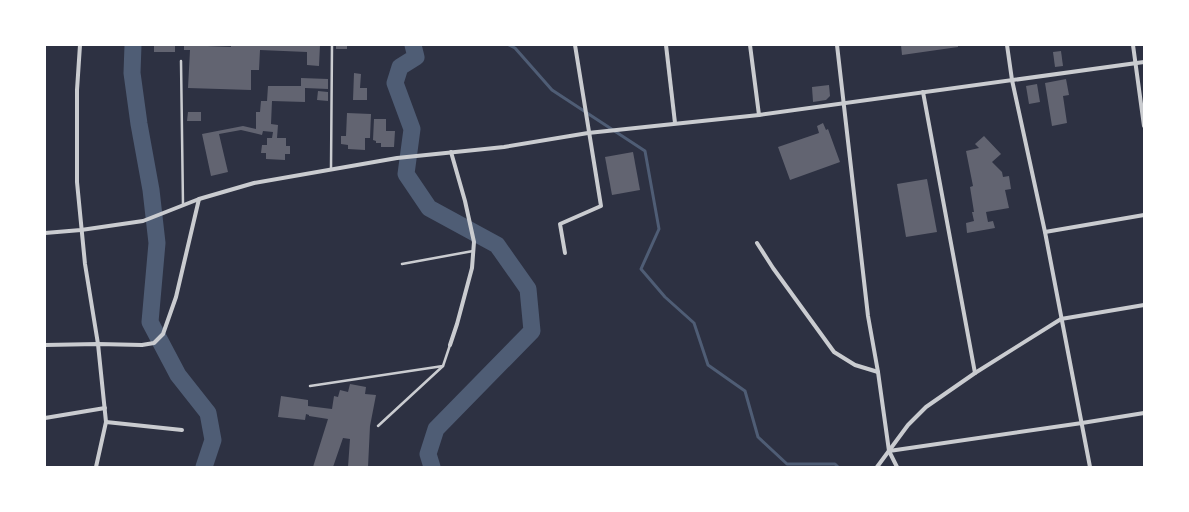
<svg xmlns="http://www.w3.org/2000/svg" width="1189" height="512" viewBox="0 0 1189 512" font-family="Bitter,serif">
<style>
.lines{fill:none;stroke-linecap:round;stroke-linejoin:round}
.stream{stroke:#4f5d75;stroke-width:3}
.river{stroke:#4f5d75;stroke-width:17}
.building{fill:#626471}
.service{stroke:#caccd0;stroke-width:2.5}
.minor{stroke:#caccd0;stroke-width:4}
</style>
<rect width="100%" height="100%" fill="#2d3142"/>
<g class="lines">
<path class="stream" d="M509,45L515,48L552,90L645,151L659,229L641,269L665,297L694,323L708,365L745,391L758,437L787,464H835L838,467"/>
<g class="river">
<path d="M133,45L132,73L139,124L151,190L157,243L150,322L178,375L208,413L213,440L204,467"/>
<path d="M413,45L416,57L400,67L395,83L412,129L406,174L429,208L497,245L528,289L532,331L436,429L428,454L432,467"/>
</g>
</g>
<g class="building">
<rect x="154" y="45" width="21" height="7"/>
<path d="M184,45L231,47V45H320L319,66L307,65V52L260,50L259,70H251V90L188,88L190,50H184Z"/>
<rect x="336" y="45" width="11" height="4"/>
<path d="M901,45H958V47L902,55Z"/>
<path d="M1061,51L1063,66L1055,67L1053,52Z"/>
<path d="M354,73L361,74L360,88H367V100H353Z"/>
<path d="M301,78L328,79V89L305,88V102L272,101L271,124L278,125L277,138H286V146H290V154H285V160L266,159V153H261L262,145H267V138H272L273,132L263,131L262,135L241,130L219,134L228,172L211,176L202,134L243,126L256,129V112H260L261,101H267L268,86H301Z"/>
<path d="M1066,79L1069,95L1063,96L1067,123L1052,126L1045,83Z"/>
<path d="M1037,84L1040,102L1029,104L1026,86Z"/>
<path d="M829,85L830,96L826,100L813,102L812,87Z"/>
<path d="M318,91L328,92V101L317,100Z"/>
<path d="M188,112H201V121H187Z"/>
<path d="M347,113L371,114L370,138H365V150L348,149V145L341,144V136H346Z"/>
<path d="M374,119H386V131H395L394,147H381V143H376V141L373,140Z"/>
<path d="M823,123L826,130L828,129L840,162L790,180L778,147L819,133L817,126Z"/>
<path d="M984,136L1001,154L992,162L1002,172L1003,177L1009,176L1011,189L1005,190L1009,208L986,212L988,222L993,221L995,228L967,233L966,223L974,221L972,212H974L970,187L973,186L966,151L979,148L975,144Z"/>
<path d="M633,152L640,190L612,195L605,157Z"/>
<path d="M927,179L937,232L906,237L897,184Z"/>
<path d="M350,384L366,387L365,394L376,395L370,426L368,467H348L350,439L343,438L333,467H313L328,419L309,416V415L306,414L305,420L278,417L281,396L308,400V406L332,409L334,396L338,397L340,390L348,392Z"/>
</g>
<g class="lines">
<g class="service">
<path d="M181,61L183,205"/>
<path d="M331,169L332,45"/>
<path d="M402,264L473,251"/>
<path d="M310,386L443,366"/>
<path d="M378,426L443,366L450,345"/>
</g>
<g class="minor">
<path d="M80,45L77,90V182L85,264L98,344L106,422L96,467"/>
<path d="M666,45L675,123"/>
<path d="M750,45L759,115"/>
<path d="M837,45L868,316L878,372L889,451L897,467"/>
<path d="M1007,45L1012,80L1045,232L1090,467"/>
<path d="M1133,45L1144,126"/>
<path d="M923,92L975,373"/>
<path d="M1045,232L1144,215"/>
<path d="M45,233L81,230L143,221L199,199L254,183L397,158L504,147L588,133L759,115L1144,62"/>
<path d="M757,243L773,268L834,352L855,365L878,372"/>
<path d="M565,253L560,224L601,206L575,45"/>
<path d="M45,345L98,344L142,345L154,343L163,334L176,297L199,199"/>
<path d="M450,345L457,324L472,268L474,242L465,201L451,152"/>
<path d="M45,418L105,408"/>
<path d="M106,422L182,430"/>
<path d="M889,451L1082,423L1144,413"/>
<path d="M877,467L908,425L926,407L975,373L1061,319L1144,305"/>
</g>
</g>
<rect width="1189" height="512" fill="none" stroke="#ffffff" stroke-width="92"/>
</svg>
